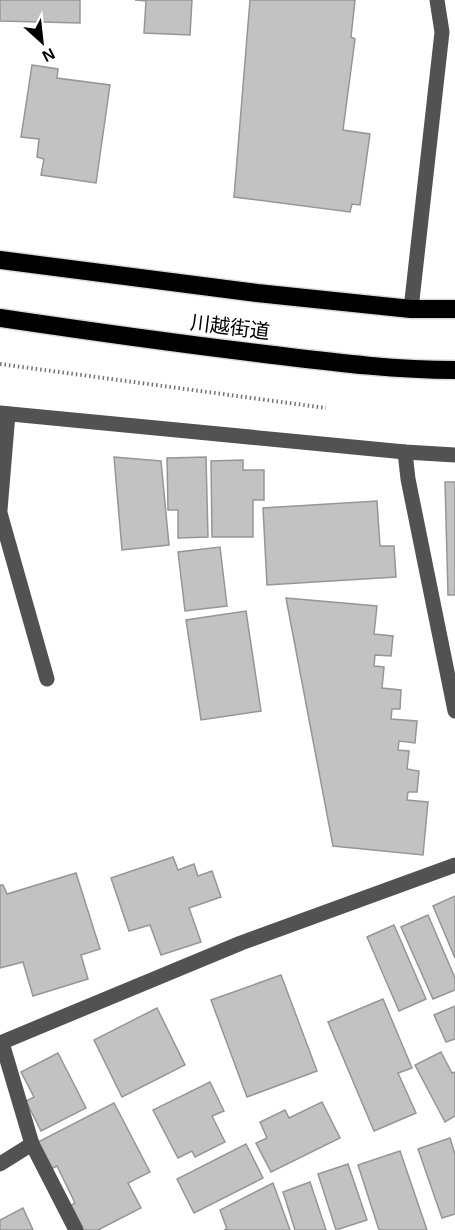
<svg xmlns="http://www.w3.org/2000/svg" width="455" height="1230" viewBox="0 0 455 1230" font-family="Arial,'Noto Sans JP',sans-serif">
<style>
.building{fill:#c2c2c2;stroke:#969696;stroke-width:1.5}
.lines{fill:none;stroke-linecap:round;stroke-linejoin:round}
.highway-casing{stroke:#dbdbdb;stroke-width:21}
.path{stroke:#747474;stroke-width:4;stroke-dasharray:1.5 3;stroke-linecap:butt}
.minor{stroke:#525252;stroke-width:15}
.highway{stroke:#000;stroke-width:18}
.labels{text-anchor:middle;stroke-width:4.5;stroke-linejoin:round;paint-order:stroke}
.street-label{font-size:20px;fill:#000;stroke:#fff}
</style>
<rect width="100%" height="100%" fill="#fff"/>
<g class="building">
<path d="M0,0H80V23L0,21Z"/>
<path d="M135,0H192L190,35L144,33L146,1Z"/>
<path d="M250,0H355L351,37L355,39L343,130L370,134L360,205L352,204L350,212L234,197Z"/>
<path d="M32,65L58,69L57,78L110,85L96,183L41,175L44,159L37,157L39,139L21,137Z"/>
<path d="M114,457L161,461L169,545L122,550Z"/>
<path d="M206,457L208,537L178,538V510H168L167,458Z"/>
<path d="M243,460V470H264V500H253V537H212L211,461Z"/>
<path d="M445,482H455V595H448Z"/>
<path d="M377,501L380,546H394L396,577L267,585L263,508Z"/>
<path d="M220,547L227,606L185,611L178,552Z"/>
<path d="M286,598L377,606L374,634L393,636L391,656L375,655L374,666L384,667L382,688L401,690L400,709H392L391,719L417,721L415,743L399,741L398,750L409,751L407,769L419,771L417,792H408L407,800L428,802L423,855L333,846Z"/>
<path d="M246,611L261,711L201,720L186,620Z"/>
<path d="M173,857L178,870L194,864L198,876L212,871L221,897L189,908L201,942L161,955L150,925L129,931L111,878Z"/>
<path d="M76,873L100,949L81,955L88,979L33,996L23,962L0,968V885H3L7,894Z"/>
<path d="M455,896V958L433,906Z"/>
<path d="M428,915L455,978V990L433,999L401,927Z"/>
<path d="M394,925L426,999L399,1011L367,937Z"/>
<path d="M281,975L317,1071L247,1097L211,1000Z"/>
<path d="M383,999L412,1068L398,1073L416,1113L374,1131L328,1022Z"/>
<path d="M455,1006V1039L446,1042L434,1015Z"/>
<path d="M157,1008L185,1065L122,1097L94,1040Z"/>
<path d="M441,1052L452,1073L455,1072V1116L445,1122L415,1065Z"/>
<path d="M58,1053L86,1108L41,1131L26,1101L34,1097L21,1072Z"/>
<path d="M210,1082L224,1111L212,1116L225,1142L195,1157L192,1151L178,1158L153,1110Z"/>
<path d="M322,1102L340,1138L271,1172L256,1143L267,1138L260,1122L285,1110L289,1118Z"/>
<path d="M114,1103L150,1172L128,1183L141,1208L98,1230H83L70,1206L75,1203L57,1166L51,1169L38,1142Z"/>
<path d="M450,1138L455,1154V1214L442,1218L418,1149Z"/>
<path d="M246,1144L263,1178L194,1213L177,1179Z"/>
<path d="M400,1151L427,1230H379L358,1165Z"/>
<path d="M348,1164L367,1220L336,1230L318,1174Z"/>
<path d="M310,1182L326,1230H295L283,1192Z"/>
<path d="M273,1183L290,1230H224L227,1229L220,1210Z"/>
<path d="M23,1208L33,1230H0V1220Z"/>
</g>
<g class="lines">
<defs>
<g id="highway">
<path d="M0,260L257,293L411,309H455"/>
<path d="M0,318C94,332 187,345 282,356C339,363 397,370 455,370"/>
</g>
</defs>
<use href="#highway" class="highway-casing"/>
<path class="path" d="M0,364L326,408"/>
<g class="minor">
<path d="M411,309L442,32L437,0"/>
<path d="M0,413L405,452L455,455"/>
<path d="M405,452L408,479L455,711"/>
<path d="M0,510L8,414"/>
<path d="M0,513L47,679"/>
<path d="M0,1043L241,943L455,865"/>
<path d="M2,1043L32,1144L76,1230"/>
<path d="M0,1164L32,1144"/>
</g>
<use href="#highway" class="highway"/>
</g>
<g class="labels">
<g class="street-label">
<text transform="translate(230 327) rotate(7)" y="7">川越街道</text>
</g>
</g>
<g transform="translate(42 42) rotate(153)" stroke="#ffffff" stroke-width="4.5" paint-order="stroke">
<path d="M0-4.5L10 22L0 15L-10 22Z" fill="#000000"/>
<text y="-9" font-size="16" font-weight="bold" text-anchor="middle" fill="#000000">N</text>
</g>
</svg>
